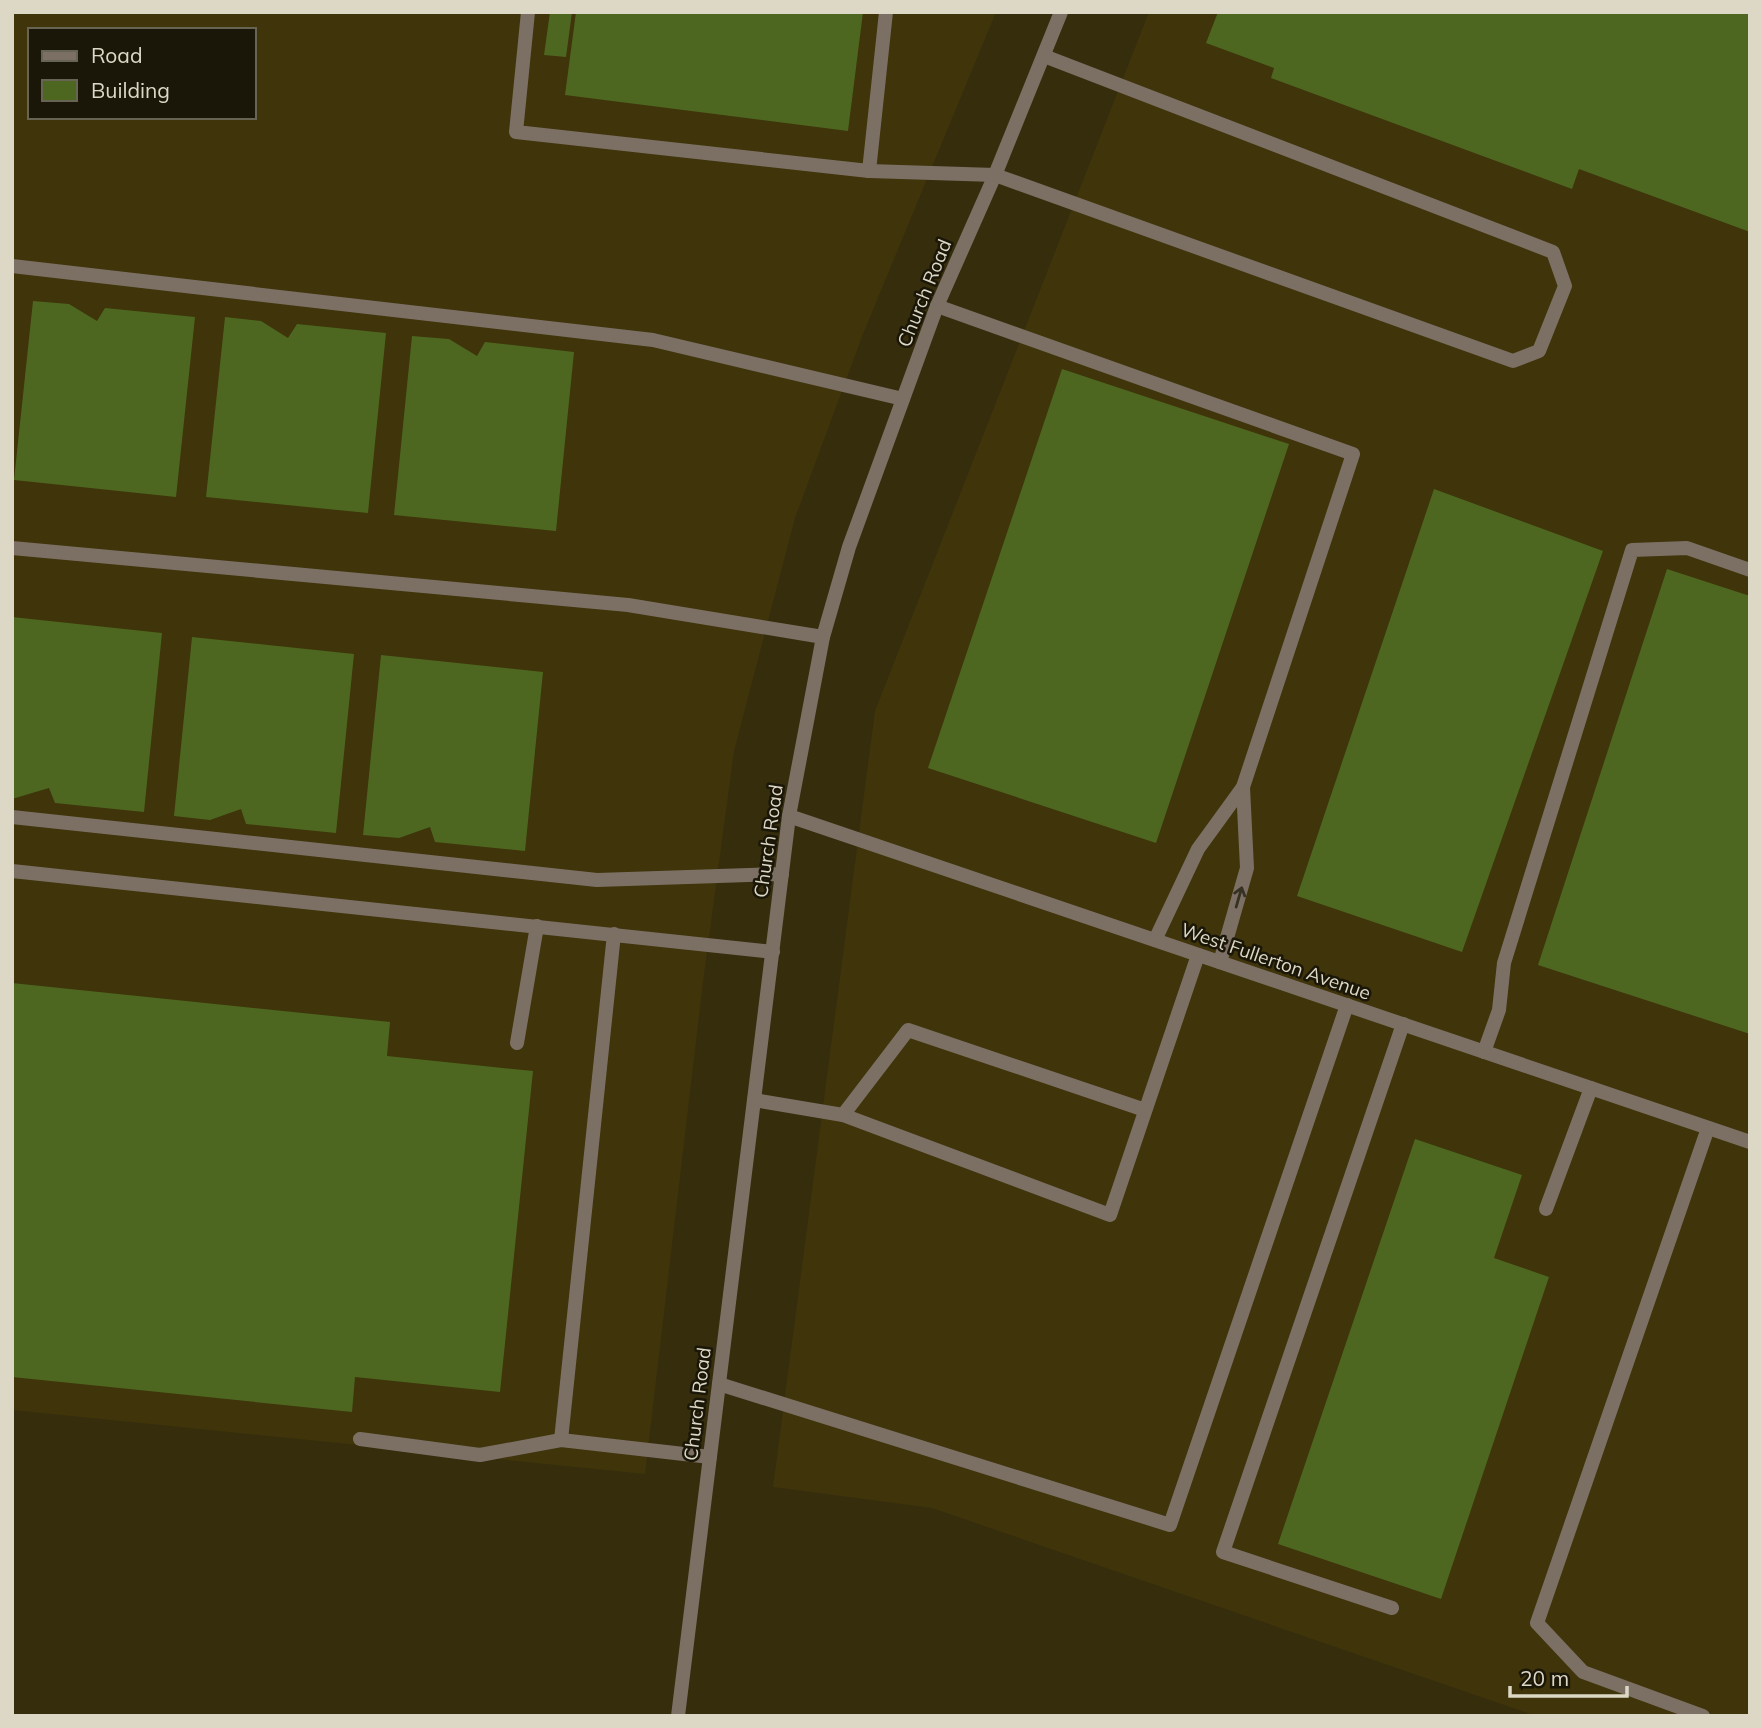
<svg xmlns="http://www.w3.org/2000/svg" width="1762" height="1728" viewBox="0 0 1762 1728" font-family="Mulish,sans-serif">
<style>
.built{fill:#3f340a;fill-rule:evenodd}
.building{fill:#4d6720}
.lines{fill:none;stroke-linecap:round;stroke-linejoin:round}
.service{stroke:#7c7065;stroke-width:14}
.minor{stroke:#7c7065;stroke-width:14}
.oneway{stroke:#373124}
.labels{text-anchor:middle;stroke-width:5;stroke-linejoin:round;paint-order:stroke}
.street-label{font-size:19px;fill:#ddd8c6;stroke:#1a1608}
</style>
<rect width="100%" height="100%" fill="#362d0d"/>
<g class="built">
<path d="M12,12H996L863,334L795,518L734,751L703,982L645,1474L12,1410ZM30,30H254V117H30Z"/>
<path d="M1149,12H1750V1716H1536L932,1508L773,1487L875,711Z"/>
</g>
<g class="building">
<path d="M550,12H572L566,57L544,55Z"/>
<path d="M576,12H863L848,131L565,95Z"/>
<path d="M1218,12H1750V232L1579,169L1572,189L1271,78L1274,68L1206,43Z"/>
<path d="M33,301L69,304L97,321L105,308L195,317L176,497L14,480Z"/>
<path d="M225,317L261,321L288,338L297,324L386,333L368,513L206,497Z"/>
<path d="M412,336L449,339L477,356L485,342L574,352L556,531L394,515Z"/>
<path d="M1062,369L1289,444L1156,843L928,768Z"/>
<path d="M1434,489L1603,551L1462,952L1297,896Z"/>
<path d="M1667,569L1750,596V1034L1538,965Z"/>
<path d="M12,617L162,633L144,812L55,803L49,788L12,799Z"/>
<path d="M192,637L354,654L336,833L246,824L241,809L210,820L174,816Z"/>
<path d="M381,655L543,672L525,851L435,842L430,827L399,838L363,835Z"/>
<path d="M12,983L390,1022L387,1056L533,1071L500,1392L355,1377L352,1412L12,1377Z"/>
<path d="M1415,1139L1522,1175L1494,1258L1549,1277L1441,1599L1278,1544Z"/>
</g>
<g class="lines">
<g class="service">
<path d="M528,12L516,132L869,171L995,175L1513,361L1539,351L1565,286L1553,252L1044,56"/>
<path d="M869,171L886,12"/>
<path d="M12,266L653,340L903,399"/>
<path d="M937,306L1353,454L1243,787L1198,849L1155,940"/>
<path d="M12,548L628,605L823,637"/>
<path d="M12,817L597,880L782,874"/>
<path d="M12,871L773,952"/>
<path d="M1220,962L1247,868L1243,787"/>
<path d="M517,1043L537,926"/>
<path d="M1484,1052L1499,1010L1504,963L1632,550L1687,548L1750,570"/>
<path d="M754,1100L843,1115L1110,1215L1198,955"/>
<path d="M843,1115L908,1030L1145,1110"/>
<path d="M1546,1209L1591,1088"/>
<path d="M719,1384L1170,1525L1347,1005"/>
<path d="M360,1439L480,1455L561,1440L710,1457"/>
<path d="M561,1440L614,934"/>
<path d="M1392,1608L1223,1552L1403,1024"/>
<path d="M1703,1716L1583,1672L1537,1623L1708,1128"/>
</g>
<g class="minor">
<path d="M789,816L1750,1142"/>
<path d="M678,1716L789,816L823,637L849,547L937,306L995,175L1061,12"/>
</g>
</g>
<defs><path id="oneway-shaft" d="M-6 0H5M1.5-3L5.5 0L1.5 3" fill="none" stroke-width="1.6" stroke-linecap="round" stroke-linejoin="round" transform="scale(1.75)"/></defs>
<use class="oneway" href="#oneway-shaft" transform="translate(1239 897) rotate(-74)"/>
<g class="labels">
<g class="street-label">
<text transform="translate(924 293) rotate(-68)" y="7">Church Road</text>
<text transform="translate(768 841) rotate(-82)" y="7">Church Road</text>
<text transform="translate(1276 961) rotate(19)" y="7">West Fullerton Avenue</text>
<text transform="translate(697 1404) rotate(-83)" y="7">Church Road</text>
</g>
</g>
<rect width="1762" height="1728" fill="none" stroke="#ddd8c6" stroke-width="28"/>
<rect x="28" y="28" width="228" height="91" fill="#1a1608" stroke="#686454" stroke-width="2"/>
<rect x="42" y="51" width="35" height="10" fill="#7c7065" stroke="#686454" stroke-width="2"/>
<text x="91" y="63" font-size="21" fill="#ddd8c6">Road</text>
<rect x="42" y="80" width="35" height="21" fill="#4d6720" stroke="#686454" stroke-width="2"/>
<text x="91" y="98" font-size="21" fill="#ddd8c6">Building</text>
<path d="M1510 1686v10h117v-10" fill="none" stroke="#ddd8c6" stroke-width="3.5"/>
<text x="1520" y="1686" font-size="21" fill="#ddd8c6" stroke="#1a1608" stroke-width="5" paint-order="stroke">20 m</text>
</svg>
